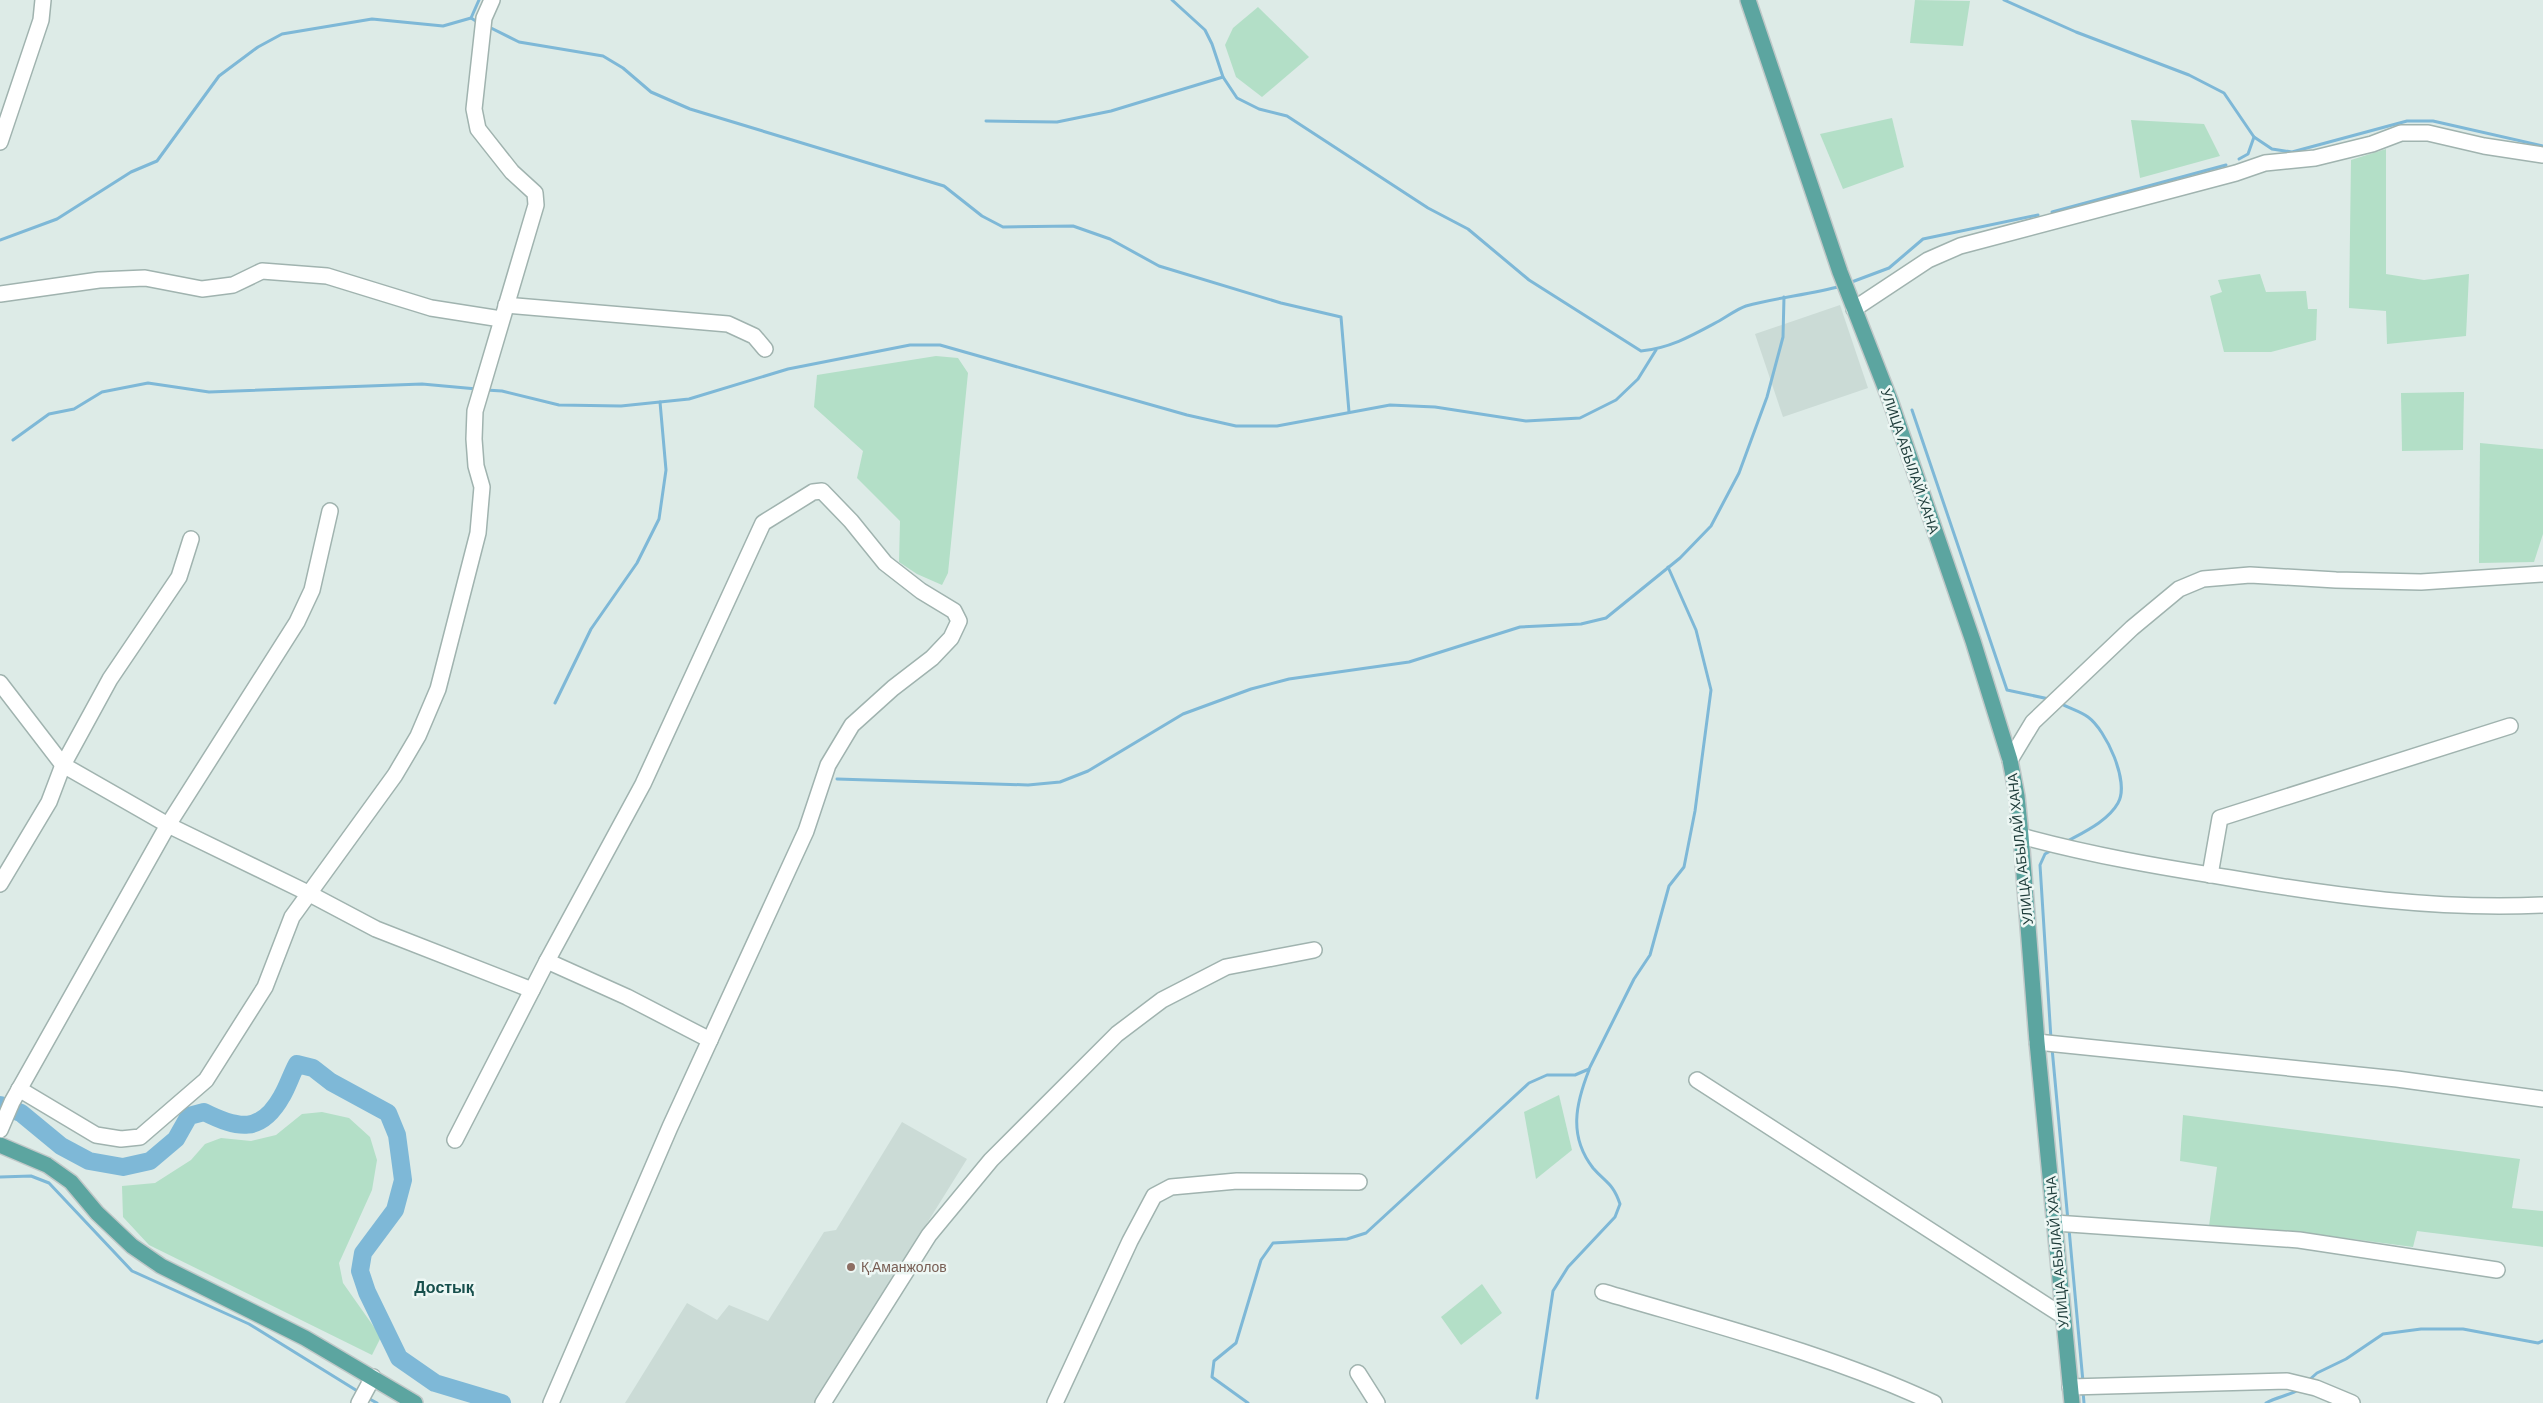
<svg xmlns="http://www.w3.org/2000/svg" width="2543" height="1403" viewBox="0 0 2543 1403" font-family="'DM Sans',sans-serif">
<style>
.built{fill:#cbdbd6}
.green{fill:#b3dfc7}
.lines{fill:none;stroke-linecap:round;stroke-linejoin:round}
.stream{stroke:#7eb8d7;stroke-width:3}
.river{stroke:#7eb8d7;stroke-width:18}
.minor-casing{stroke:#a0b3af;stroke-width:18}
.major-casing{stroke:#c0c8c8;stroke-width:18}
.minor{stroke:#fff;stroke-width:15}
.major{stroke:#5ca5a0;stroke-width:15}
.education-dot{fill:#8d6e63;stroke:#edf7f4;stroke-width:2}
.labels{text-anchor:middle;stroke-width:5;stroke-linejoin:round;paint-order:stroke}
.street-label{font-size:14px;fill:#1d3b39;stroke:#edf7f4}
.education-label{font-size:14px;fill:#785e54;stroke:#edf7f4;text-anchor:start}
.quarter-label{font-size:16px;font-weight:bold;fill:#174f4c;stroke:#edf7f4}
</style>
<rect width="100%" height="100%" fill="#ddebe7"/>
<g class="built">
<path d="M1840,305L1868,388L1783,417L1755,334Z"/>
<path d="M902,1122L967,1159L815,1403H625L687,1303L717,1320L729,1305L768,1321L824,1232L836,1230Z"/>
</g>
<g class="green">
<path d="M1915,0L1970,1L1963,46L1910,43Z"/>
<path d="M1258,7L1309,57L1262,97L1236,77L1225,45L1233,28Z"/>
<path d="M1892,118L1904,167L1843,189L1820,134Z"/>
<path d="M2131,120L2204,124L2220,156L2140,178Z"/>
<path d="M2386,149V274L2424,280L2469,274L2466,336L2387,344L2386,311L2349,308L2351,160Z"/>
<path d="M2260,274L2266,292L2306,291L2308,309H2317L2316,340L2271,352H2224L2210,296L2222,292L2218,280Z"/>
<path d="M936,356L958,358L968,373L948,573L942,585L917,574L899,562L900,521L857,478L863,451L814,407L817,375Z"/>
<path d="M2464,392L2463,450L2402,451L2401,393Z"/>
<path d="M2480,443L2543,449V534L2534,562L2479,563Z"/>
<path d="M1559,1095L1572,1150L1536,1179L1524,1112Z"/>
<path d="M322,1112L349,1118L370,1137L377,1160L372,1190L339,1263L343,1283L381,1337L372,1355L149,1245L123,1217L122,1186L155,1183L191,1160L205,1144L221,1138L251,1141L276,1135L302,1114Z"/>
<path d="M2183,1115L2520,1159L2512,1208L2543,1211V1247L2417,1231L2413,1247L2307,1233L2209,1226L2217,1167L2180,1161Z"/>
<path d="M1482,1284L1502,1313L1461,1345L1441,1317Z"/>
</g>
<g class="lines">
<g class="stream">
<path d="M1172,0L1205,30L1212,44L1223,77L1237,98L1259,109L1287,116L1428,208L1468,229L1529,280L1641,351C1671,348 1693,335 1719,321C1728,316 1737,309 1746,306C1777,297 1810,295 1841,286"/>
<path d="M2004,0L2076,32L2189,75L2224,93L2254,137L2272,149L2292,152L2407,121H2433L2543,146"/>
<path d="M471,18L479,23"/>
<path d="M487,26L519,42L603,56L623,68L651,92L690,109L944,186L982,216L1003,227L1073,226L1110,239L1159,266L1281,303L1341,317L1349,412"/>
<path d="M986,121L1057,122L1111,111L1223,77"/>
<path d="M2239,159L2248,154L2254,137"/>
<path d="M2052,212L2226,165"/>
<path d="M0,240L57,219L131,172L157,161L219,76L258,47L282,34L372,19L443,26L471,18L479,0"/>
<path d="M1849,283L1889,268L1923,239L2038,215"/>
<path d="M486,390L502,391L559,405L621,406L689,399L788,369L910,345H940L1187,415L1236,426H1277L1390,405L1435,407L1526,421L1580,418L1616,400L1638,379L1656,350"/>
<path d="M1912,410L2007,690L2049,699"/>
<path d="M13,440L49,414L74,409L102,392L148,383L209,392L422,384L477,389"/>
<path d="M555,703L591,629L637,563L659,519L666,470L660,402"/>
<path d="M2060,703C2068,708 2080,711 2088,717C2106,730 2130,782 2118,803C2108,821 2084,832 2066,842"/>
<path d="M837,779L1028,785L1060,782L1088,771L1183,714L1251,689L1289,679L1409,662L1520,627L1581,624L1606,618L1680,558L1711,526L1739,473L1767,397L1783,337L1784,297"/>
<path d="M2051,1039L2040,865L2045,854L2052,850"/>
<path d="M2052,1048L2068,1221"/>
<path d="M0,1177L31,1176L49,1183L132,1271L249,1324L359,1392"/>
<path d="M2069,1229L2083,1382"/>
<path d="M2308,1381L2317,1373L2346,1359L2383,1334L2421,1329H2463L2538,1343L2543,1341"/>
<path d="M2083,1391L2084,1403"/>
<path d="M366,1397L377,1403"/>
<path d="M1537,1398L1553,1291L1568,1267L1615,1217L1620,1204C1613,1183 1606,1183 1593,1168C1568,1136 1576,1103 1589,1070"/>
<path d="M1248,1403L1212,1377L1214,1361L1236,1343L1261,1260L1273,1243L1347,1239L1366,1233L1529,1083L1547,1075H1575L1589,1069L1634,979L1650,955L1669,886L1684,867L1695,811L1711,690L1696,630L1668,567"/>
<path d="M2266,1403C2276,1397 2292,1395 2299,1389"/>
</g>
<path class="river" d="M0,1105L21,1113L61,1146L89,1161L123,1167L150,1161L176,1139L189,1116L204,1112C238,1129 261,1134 282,1096C288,1086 291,1075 297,1064L313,1068L331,1082L388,1113L397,1135L403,1180L395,1210L363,1253L360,1271L367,1292L399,1358L435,1383L502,1403"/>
<defs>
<g id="minor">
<path d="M0,142L41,20L43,0"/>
<path d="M0,294L99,280L145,278L202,289L233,285L262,271L327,276L431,308L501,319"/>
<path d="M506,305L728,324L754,336L765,349"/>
<path d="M1854,309L1928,260L1960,246L2236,173L2265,163L2315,158L2372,144L2401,133H2428L2484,146L2543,155"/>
<path d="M0,683L63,765L168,825L308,893L376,929L532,990"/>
<path d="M2010,760L2033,722L2132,628L2179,589L2203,579L2250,575L2336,580L2421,582L2543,574"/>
<path d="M2021,836C2090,855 2160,867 2230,878C2334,896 2437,910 2543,905"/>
<path d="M2210,875L2220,818L2510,726"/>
<path d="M0,884L49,802L63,765L110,679L179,577L191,539"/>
<path d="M547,961L627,997L710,1040"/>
<path d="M2037,1042L2397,1079L2543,1099"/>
<path d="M1697,1080L2063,1316"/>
<path d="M19,1089L96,1135L121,1139L140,1137L206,1080L265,987L292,917L395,775L418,736L438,689L478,533L482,487L476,466L474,439L475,411L536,205L535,193L512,172L478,129L474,109L484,18L492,0"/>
<path d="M0,1130L12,1102L168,825L297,622L312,590L330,511"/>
<path d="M455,1140L547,961L643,784L763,523L813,492L822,491L851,521L885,563L921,591L954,611L959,621L951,638L932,658L893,688L852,725L828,765L806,831L670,1127L551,1403"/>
<path d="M2055,1223L2299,1240L2497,1270"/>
<path d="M1603,1292C1714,1325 1829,1354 1934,1403"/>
<path d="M1358,1373L1377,1403"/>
<path d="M2070,1387L2287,1381L2316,1388L2352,1403"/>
<path d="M359,1403L373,1377"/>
<path d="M823,1403L929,1235L991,1160L1117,1034L1162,1000L1226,967L1314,950"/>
<path d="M1055,1403L1130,1241L1154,1196L1171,1187L1237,1181L1359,1182"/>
</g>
<g id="major">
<path d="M1748,0L1840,272L1890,400L1973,641L2010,760L2017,796L2021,836L2037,1042L2072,1403"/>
<path d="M0,1145L47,1165L71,1182L97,1213L132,1246L161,1266L305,1338L415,1403"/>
</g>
</defs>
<use href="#minor" class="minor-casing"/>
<use href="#major" class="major-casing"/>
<use href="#minor" class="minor"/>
<use href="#major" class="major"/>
</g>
<circle class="education-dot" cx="851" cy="1267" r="5"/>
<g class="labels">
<g class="street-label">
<text transform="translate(1910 461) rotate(71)" y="5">УЛИЦА АБЫЛАЙ ХАНА</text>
<text transform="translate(2020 849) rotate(-96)" y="5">УЛИЦА АБЫЛАЙ ХАНА</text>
<text transform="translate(2057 1252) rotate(-95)" y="5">УЛИЦА АБЫЛАЙ ХАНА</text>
</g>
<g class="education-label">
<text x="861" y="1272">Қ.Аманжолов</text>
</g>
<g class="quarter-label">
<text x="444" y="1293">Достық</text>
</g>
</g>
</svg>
